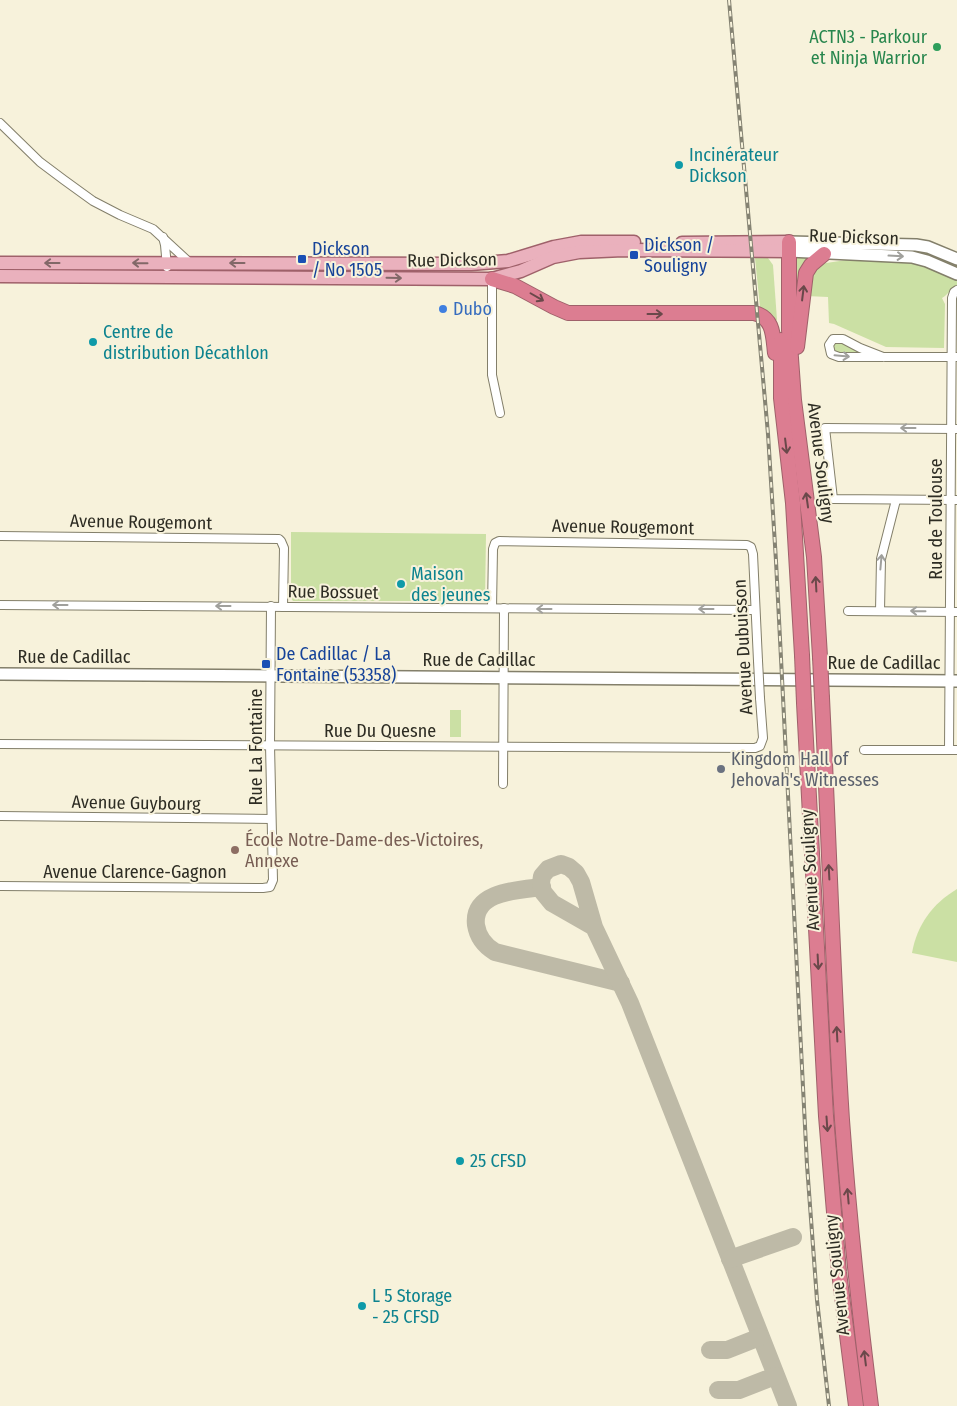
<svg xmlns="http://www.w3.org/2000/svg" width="957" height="1406" viewBox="0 0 957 1406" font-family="'Fira Sans Condensed',sans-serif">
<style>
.green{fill:#cbe0a4}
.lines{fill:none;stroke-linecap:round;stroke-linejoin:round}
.taxiway{stroke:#bebaa7;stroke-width:18}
.street-casing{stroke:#837f6a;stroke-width:10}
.secondary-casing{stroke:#837f6a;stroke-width:14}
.primary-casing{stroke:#9f616a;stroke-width:15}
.highway-casing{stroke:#9f616a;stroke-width:16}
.street{stroke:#fff;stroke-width:8}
.secondary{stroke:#fff;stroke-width:11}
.primary{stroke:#eab1bd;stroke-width:12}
.highway{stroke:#dc7d91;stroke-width:14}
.rail-casing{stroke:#858373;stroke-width:4}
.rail{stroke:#f7f2db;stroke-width:2;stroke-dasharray:5.5;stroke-linecap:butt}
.street-bridge-casing{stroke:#837f6a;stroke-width:10;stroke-linecap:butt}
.highway-bridge-casing{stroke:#9f616a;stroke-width:16;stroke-linecap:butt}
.street-bridge{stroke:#fff;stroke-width:8}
.highway-bridge{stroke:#dc7d91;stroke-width:14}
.oneway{stroke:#a0a09c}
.oneway2{stroke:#826868}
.oneway3{stroke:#6a484a}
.leisure-dot{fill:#2e9e5b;stroke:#f7f2db;stroke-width:2}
.culture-dot{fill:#0f9aa8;stroke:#f7f2db;stroke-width:2}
.transit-dot{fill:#1a4fb4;stroke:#f7f2db;stroke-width:2}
.shop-dot{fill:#3f7fe0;stroke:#f7f2db;stroke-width:2}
.worship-dot{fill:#6b7280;stroke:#f7f2db;stroke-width:2}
.education-dot{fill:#8d6e63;stroke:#f7f2db;stroke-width:2}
.labels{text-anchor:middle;stroke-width:4;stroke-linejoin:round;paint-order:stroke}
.leisure-label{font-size:18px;fill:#27864d;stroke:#f7f2db;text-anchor:end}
.culture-label{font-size:18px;fill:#0d838f;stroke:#f7f2db;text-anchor:start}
.street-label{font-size:18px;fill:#2d2c23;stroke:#f7f2db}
.transit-label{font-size:18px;fill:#164399;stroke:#f7f2db;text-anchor:start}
.shop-label{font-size:18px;fill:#366cbe;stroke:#f7f2db;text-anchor:start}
.worship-label{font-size:18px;fill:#5b616d;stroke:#f7f2db;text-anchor:start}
.education-label{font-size:18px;fill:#785e54;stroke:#f7f2db;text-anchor:start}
</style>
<rect width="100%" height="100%" fill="#f7f2db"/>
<g class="green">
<path d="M913,250L927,252L957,265V269L926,255L913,251Z"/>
<path d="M813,256L796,316L795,257Z"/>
<path d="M755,258H768L773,265L777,320L774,322L760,307Z"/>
<path d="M846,260L903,261L926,267L957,281V285C950,289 948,295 942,298L945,304L944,348L886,347L834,324L829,323L828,297L806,296L809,274L820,264Z"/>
<path d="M840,341L859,351V353H838L834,351L833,344Z"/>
<path d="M291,532L486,534L485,601H293L291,598Z"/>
<rect x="450" y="710" width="11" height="27"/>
<path d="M957,889V962L912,953C917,925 932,904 957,889Z"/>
</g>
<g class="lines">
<g class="taxiway">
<path d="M542,887C519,890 472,891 476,925C478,938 485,946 495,952L621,983"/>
<path d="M594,927L552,903L543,892L541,883L542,876L548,869L561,864L569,867L576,873L581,882L594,927L630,1003L788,1406"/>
<path d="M730,1259L793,1237"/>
<path d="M710,1350H727L760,1337"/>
<path d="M718,1390H739L775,1376"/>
</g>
<defs>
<g id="street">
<path d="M0,123L40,162L64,180L93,201L120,215L153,229L190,263"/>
<path d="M163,237L165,245L167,267"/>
<path d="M492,279V375L500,413"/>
<path d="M883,357L860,348L843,339H833L829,345L831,354L839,357H956"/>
<path d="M957,429L825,428L833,499L957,500"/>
<path d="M0,536L279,539L281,541L284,548L283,607"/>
<path d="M0,605L755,610"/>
<path d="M492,608L493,549L495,543L499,541L747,545L751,547L753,554L758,661"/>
<path d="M848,611L957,612"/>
<path d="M880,611L881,559L896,500"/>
<path d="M0,744L755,748L760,746L763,738L760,698"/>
<path d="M864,750H957"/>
<path d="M949,750L952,298L954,292L957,290"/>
<path d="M503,784L504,608"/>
<path d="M0,816L271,819"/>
<path d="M0,886L263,888L270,887L273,880L270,745L271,606"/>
</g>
<g id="secondary">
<path d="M789,242L916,245L928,247L957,259"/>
<path d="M789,251L912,257L927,261L957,274"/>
<path d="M0,674L957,681"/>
</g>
<g id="primary">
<path d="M682,243L789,242"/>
<path d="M0,263L471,264L508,261L554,247L581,242H634"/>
<path d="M0,276L492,279L521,271L553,257L579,252L623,250L789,251"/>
</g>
<g id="highway">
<path d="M789,242V330L794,400L814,557L820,657"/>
<path d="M492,279L515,286L554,307L568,313H754C774,318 773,336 775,353"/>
<path d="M781,340V398L793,503L802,655"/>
<path d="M797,347L806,273L811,265L824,254"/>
<path d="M822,698C829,839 833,980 842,1120C849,1216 859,1311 871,1406"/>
<path d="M804,703L826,1116L839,1272L856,1406"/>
</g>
</defs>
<use href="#street" class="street-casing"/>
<use href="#secondary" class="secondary-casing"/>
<use href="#primary" class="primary-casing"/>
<use href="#highway" class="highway-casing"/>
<use href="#street" class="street"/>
<use href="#secondary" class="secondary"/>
<use href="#primary" class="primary"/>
<use href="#highway" class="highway"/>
<defs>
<path id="rail" d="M729,0L768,434L776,561L807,1165L817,1300L829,1406"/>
</defs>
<use href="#rail" class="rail-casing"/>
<use href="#rail" class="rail"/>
<defs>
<path id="street-bridge" d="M758,661L760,698"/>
<g id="highway-bridge">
<path d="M802,655L804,703"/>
<path d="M820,657L822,698"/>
</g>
</defs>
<use href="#street-bridge" class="street-bridge-casing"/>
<use href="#highway-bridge" class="highway-bridge-casing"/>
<use href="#street-bridge" class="street-bridge"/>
<use href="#highway-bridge" class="highway-bridge"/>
</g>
<defs><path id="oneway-shaft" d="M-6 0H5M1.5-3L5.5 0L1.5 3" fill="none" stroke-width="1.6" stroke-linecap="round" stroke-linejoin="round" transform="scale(1.25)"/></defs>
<g class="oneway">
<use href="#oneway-shaft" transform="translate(896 256) rotate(3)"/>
<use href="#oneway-shaft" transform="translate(842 356) rotate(5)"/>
<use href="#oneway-shaft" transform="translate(908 428) rotate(-180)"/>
<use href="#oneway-shaft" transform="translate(881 562) rotate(-85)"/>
<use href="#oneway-shaft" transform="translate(60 605) rotate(-180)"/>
<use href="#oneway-shaft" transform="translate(223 606) rotate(-180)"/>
<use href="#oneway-shaft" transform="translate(544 609) rotate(-180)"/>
<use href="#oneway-shaft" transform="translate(706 609) rotate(-180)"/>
<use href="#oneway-shaft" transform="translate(918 611) rotate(-179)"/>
</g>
<g class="oneway2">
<use href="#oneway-shaft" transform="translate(52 263) rotate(-180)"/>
<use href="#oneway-shaft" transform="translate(140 263) rotate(-179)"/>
<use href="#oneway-shaft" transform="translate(237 263) rotate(-180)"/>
<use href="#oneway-shaft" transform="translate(394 278) rotate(1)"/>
</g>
<g class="oneway3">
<use href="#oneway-shaft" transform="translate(803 293) rotate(-83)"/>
<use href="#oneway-shaft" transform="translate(537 297) rotate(30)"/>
<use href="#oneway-shaft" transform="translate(655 314)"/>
<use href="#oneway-shaft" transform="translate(786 446) rotate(83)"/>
<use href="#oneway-shaft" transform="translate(807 500) rotate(-98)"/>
<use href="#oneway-shaft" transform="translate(816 584) rotate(-93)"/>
<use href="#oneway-shaft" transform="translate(829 872) rotate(-93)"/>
<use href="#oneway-shaft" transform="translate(818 962) rotate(87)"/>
<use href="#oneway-shaft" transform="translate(837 1034) rotate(-93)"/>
<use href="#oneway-shaft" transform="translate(827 1124) rotate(86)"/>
<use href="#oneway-shaft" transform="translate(848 1196) rotate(-95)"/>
<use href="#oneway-shaft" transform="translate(865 1358) rotate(-97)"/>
</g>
<circle class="leisure-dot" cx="937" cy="47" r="5"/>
<g class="culture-dot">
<circle cx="679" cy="165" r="5"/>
<circle cx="93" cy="342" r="5"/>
<circle cx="401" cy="584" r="5"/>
<circle cx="460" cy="1161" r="5"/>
<circle cx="362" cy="1306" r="5"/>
</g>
<g class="transit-dot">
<rect x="629" y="250" width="10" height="10" rx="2.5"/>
<rect x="297" y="254" width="10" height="10" rx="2.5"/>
<rect x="261" y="659" width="10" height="10" rx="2.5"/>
</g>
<circle class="shop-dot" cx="443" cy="309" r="5"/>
<circle class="worship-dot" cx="721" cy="769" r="5"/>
<circle class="education-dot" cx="235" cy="850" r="5"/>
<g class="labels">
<g class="leisure-label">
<text x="927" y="43">ACTN3 - Parkour<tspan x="927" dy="21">et Ninja Warrior</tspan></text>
</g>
<g class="culture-label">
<text x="689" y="161">Incinérateur<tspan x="689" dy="21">Dickson</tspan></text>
<text x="103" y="338">Centre de<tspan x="103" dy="21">distribution Décathlon</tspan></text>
<text x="411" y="580">Maison<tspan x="411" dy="21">des jeunes</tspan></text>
<text x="470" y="1167">25 CFSD</text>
<text x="372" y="1302">L 5 Storage<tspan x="372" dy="21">- 25 CFSD</tspan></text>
</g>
<g class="street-label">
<text transform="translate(854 237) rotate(2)" y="6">Rue Dickson</text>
<text transform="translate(452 260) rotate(-1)" y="6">Rue Dickson</text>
<text transform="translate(821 463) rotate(83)" y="6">Avenue Souligny</text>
<text transform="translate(936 519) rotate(-90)" y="6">Rue de Toulouse</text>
<text transform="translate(141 522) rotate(1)" y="6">Avenue Rougemont</text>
<text transform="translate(623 527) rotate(1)" y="6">Avenue Rougemont</text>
<text transform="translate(333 592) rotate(1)" y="6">Rue Bossuet</text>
<text transform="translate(743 647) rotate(-93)" y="6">Avenue Dubuisson</text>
<text x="74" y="663">Rue de Cadillac</text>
<text x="479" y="666">Rue de Cadillac</text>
<text x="884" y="669">Rue de Cadillac</text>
<text x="380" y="737">Rue Du Quesne</text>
<text transform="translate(256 747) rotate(-90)" y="6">Rue La Fontaine</text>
<text transform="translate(136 803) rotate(1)" y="6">Avenue Guybourg</text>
<text transform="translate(810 870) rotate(-93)" y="6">Avenue Souligny</text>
<text x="135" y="878">Avenue Clarence-Gagnon</text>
<text transform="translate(837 1275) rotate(-96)" y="6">Avenue Souligny</text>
</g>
<g class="transit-label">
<text x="644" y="251">Dickson /<tspan x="644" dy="21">Souligny</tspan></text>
<text x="312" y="255">Dickson<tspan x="312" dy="21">/ No 1505</tspan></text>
<text x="276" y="660">De Cadillac / La<tspan x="276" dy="21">Fontaine (53358)</tspan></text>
</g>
<g class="shop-label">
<text x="453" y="315">Dubo</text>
</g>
<g class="worship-label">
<text x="731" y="765">Kingdom Hall of<tspan x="731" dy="21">Jehovah's Witnesses</tspan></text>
</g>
<g class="education-label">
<text x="245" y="846">École Notre-Dame-des-Victoires,<tspan x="245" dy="21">Annexe</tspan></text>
</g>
</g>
</svg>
